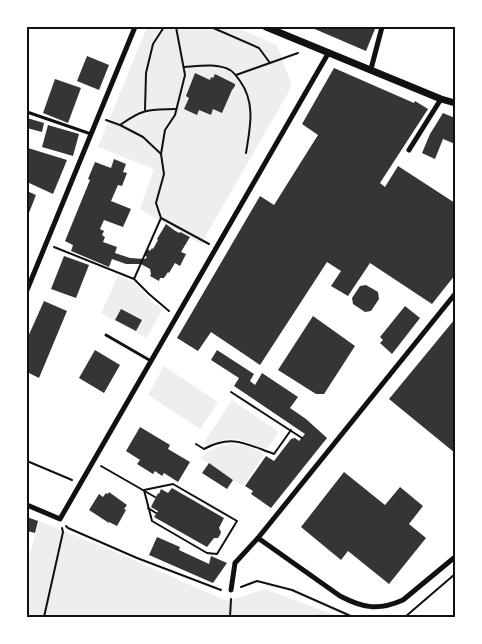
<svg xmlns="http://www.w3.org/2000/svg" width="482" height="644" viewBox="0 0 482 644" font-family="Cabin,sans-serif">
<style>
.green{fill:#eee}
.building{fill:#353535}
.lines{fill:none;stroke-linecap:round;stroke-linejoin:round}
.path{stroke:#111;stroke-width:2}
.service{stroke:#111;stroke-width:3}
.minor{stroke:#111;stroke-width:5}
.tertiary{stroke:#111;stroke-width:7}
.neatline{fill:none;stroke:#111;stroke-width:2}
</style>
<rect width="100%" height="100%" fill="#fff"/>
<g class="green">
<path d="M147,27H235L277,45L292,86L201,244L140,209L154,169L98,147Z"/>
<path d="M118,276L134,282L153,303L163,309L146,338L101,313Z"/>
<path d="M164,366L218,402L200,429L148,395Z"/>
<path d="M232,400L279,432L268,448C255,448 245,438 230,439C221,439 211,447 203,444Z"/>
<path d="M230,444C243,444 253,447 264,454L243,486L200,458C209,449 218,446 230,444Z"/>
<path d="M39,521L118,553L227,601L265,589L340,617H27V564Z"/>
</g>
<g class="building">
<path d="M310,27H371L375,29L366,51Z"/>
<path d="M87,56L109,65L99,90L77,81Z"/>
<path d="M334,68L414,103L415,101L428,109L380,183L385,187L398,166L455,203V275L432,304L370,263L348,296L331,286L341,271L327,262L260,365L211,332L198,351L177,338L260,196L274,205L318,135L302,124Z"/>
<path d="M195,73L210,80L211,77L213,78L215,74L235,84V86L232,90L222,113L213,109L211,115L199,110L197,115L184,109L189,98L186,96Z"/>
<path d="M55,79L81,88L68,123L43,113Z"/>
<path d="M443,113L455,118V144L443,139L435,159L422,153L430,134Z"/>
<path d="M27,118L44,123L42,132L27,128Z"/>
<path d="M48,125L79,134L73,156L42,147Z"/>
<path d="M28,148L67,160L53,194L27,182V151Z"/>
<path d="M114,159L126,164L123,172L127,173L122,186L118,185L111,201L131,209L123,227L104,220L100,229L104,231L102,235L105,237L103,242L117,247L115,253L130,258L145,259L147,257L144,255L148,249L150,251L152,248L153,249L158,240L157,239L166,224L174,230L179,233L180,232L190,237L181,252L186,254L180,266L175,263L169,273L168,272L164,278H160L159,281L150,276L151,274L150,269L141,264H126L112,259L109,267L71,251L73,245L65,241L90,180L88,179L95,162L111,168Z"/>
<path d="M27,191L36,195L27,218Z"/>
<path d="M64,256L89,265L76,298L51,289Z"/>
<path d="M366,285L378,292L379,299L371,311L365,312L353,304L352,298L360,286Z"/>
<path d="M44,301L67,311L39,378L27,372V339Z"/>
<path d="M405,306L420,318L392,354L380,343L383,340L380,337Z"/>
<path d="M121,309L142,320L136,331L115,320Z"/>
<path d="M313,316L355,346L324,394H316L278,370Z"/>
<path d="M455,319V453L389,399Z"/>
<path d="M95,350L120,365L104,393L79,378Z"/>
<path d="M217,350L254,374L250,381L255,385L262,373L298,397L290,408L306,419L327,438L271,508L251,494L253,491L245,486L266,456L274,461L291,439L295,438L299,441L305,434L234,386L239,378L211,360Z"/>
<path d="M140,427L170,445L168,449L190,462L178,482L164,473L162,476L155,471L153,474L137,464L140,460L126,451Z"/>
<path d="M209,463L233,480L227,489L202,473Z"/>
<path d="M344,472L385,505L400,487L423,506L409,524L426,538L389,584L348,551L341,560L301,527Z"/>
<path d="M172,488L224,518L219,528L221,532L220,535L218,538H214L207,547L154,517L158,511L151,507L158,493L159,494L161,489L168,493Z"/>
<path d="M109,492L127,505L124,509L126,510L117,526L109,522V523L89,510L99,494L103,497L106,493L108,494Z"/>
<path d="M27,517L38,521L35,533L27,531Z"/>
<path d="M157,537L180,547L179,550L209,564L211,556L227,563L213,583L149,555Z"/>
</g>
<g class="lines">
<g class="path">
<path d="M211,27L259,48L270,63"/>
<path d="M184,67C199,66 217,63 230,70C235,73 237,77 240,81C256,103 250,128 246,153"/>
<path d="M236,75L298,53"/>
<path d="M145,110L146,73L153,44L164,27"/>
<path d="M106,120L120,125L143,137L161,154"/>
<path d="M120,125C144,108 148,110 176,109"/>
<path d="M161,218L209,244"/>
<path d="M54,247L134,279L161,218L156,203L164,174L161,154L165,130L175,115L185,75L176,27"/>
<path d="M134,279L149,294L169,311"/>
<path d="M231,392L302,438"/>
<path d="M196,444L204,449C232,434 246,444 274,454L291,430"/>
<path d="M27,461L72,480"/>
<path d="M101,466L155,497"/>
<path d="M173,484L237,521L217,554L207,553L152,521L144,490Z"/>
<path d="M148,508L156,513"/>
<path d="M66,526L68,528L137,558L221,590"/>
<path d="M241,587L257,581L292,590L353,617"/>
<path d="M44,617L63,532L62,528"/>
<path d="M230,617L231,599"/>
<path d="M405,617L455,574"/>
</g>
<g class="service">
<path d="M27,112L91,134"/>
<path d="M106,335L151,361"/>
</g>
<g class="minor">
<path d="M371,69L382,27"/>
<path d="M409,150L441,99"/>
<path d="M27,290L135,27"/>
<path d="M27,505L60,519L329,52"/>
<path d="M258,538L455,294"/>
<path d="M231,590L235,563L258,538L340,596C363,608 378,611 403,600L455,557"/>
</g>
<path class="tertiary" d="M266,27L441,99L455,103"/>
</g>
<rect width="482" height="644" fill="none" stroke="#ffffff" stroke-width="57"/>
<rect x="28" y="28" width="426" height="588" class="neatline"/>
</svg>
